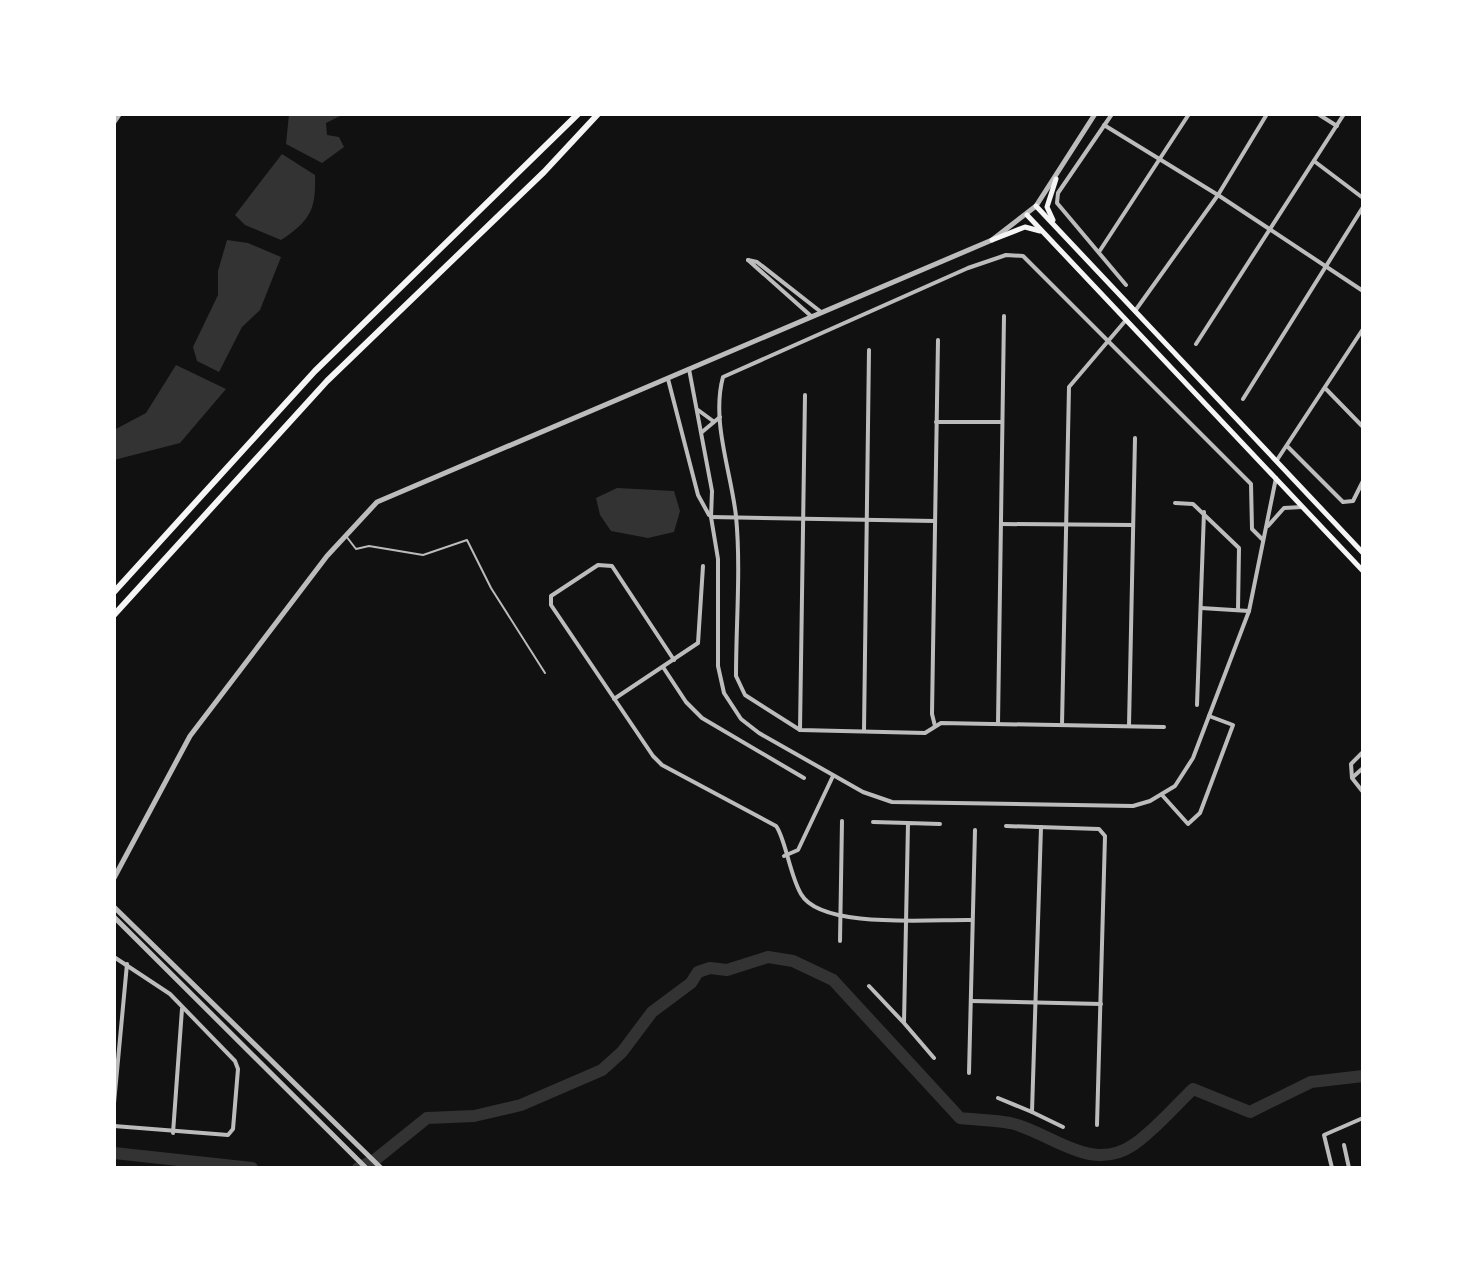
<svg xmlns="http://www.w3.org/2000/svg" width="1477" height="1282" viewBox="0 0 1477 1282" font-family="Poppins,sans-serif">
<style>
.water{fill:#333}
.lines{fill:none;stroke-linecap:round;stroke-linejoin:round}
.river{stroke:#333;stroke-width:12}
.service{stroke:#bcbcbc;stroke-width:2}
.minor{stroke:#bcbcbc;stroke-width:4}
.tertiary{stroke:#bcbcbc;stroke-width:5}
.secondary{stroke:#f5f5f5;stroke-width:5}
.trunk{stroke:#f5f5f5;stroke-width:6}
</style>
<rect width="100%" height="100%" fill="#111"/>
<g class="water">
<path d="M289,114H344L326,123L327,135L339,137L344,147L322,163L286,144Z"/>
<path d="M282,154L315,175C316,209 311,220 281,240L245,225L235,215Z"/>
<path d="M227,240L248,243L281,257L260,310L242,327L219,372L197,361L193,347L218,295V271Z"/>
<path d="M176,365L226,389L180,443L114,460V430L146,413Z"/>
<path d="M617,488L674,491L680,511L674,532L648,538L611,531L600,515L596,498Z"/>
</g>
<g class="lines">
<g class="river">
<path d="M114,1153L252,1168"/>
<path d="M358,1168L376,1159L427,1118L474,1116L521,1105L602,1070L622,1052L652,1012L691,983L698,972L710,968L727,970L768,957L793,961L833,980L960,1118C976,1120 994,1120 1010,1123C1051,1132 1090,1174 1133,1145C1155,1130 1174,1107 1193,1089L1250,1112L1311,1082L1363,1076"/>
</g>
<path class="service" d="M346,536L356,549L369,546L423,555L467,540L491,588L545,673"/>
<g class="minor">
<path d="M1112,114L1058,193L1057,203L1126,285"/>
<path d="M1318,114L1337,126"/>
<path d="M114,123L120,114"/>
<path d="M1104,125L1218,195L1363,291"/>
<path d="M1314,161L1363,198"/>
<path d="M1099,252L1189,114"/>
<path d="M748,260L757,262L821,312"/>
<path d="M748,260L811,316"/>
<path d="M1135,311L1218,195L1267,114"/>
<path d="M1196,344L1344,114"/>
<path d="M689,369L712,491L711,517L718,559V666L724,693L741,719L759,733L863,792L892,802L1133,806L1150,801L1175,786L1193,758L1249,611L1276,478"/>
<path d="M668,379L698,495L709,515"/>
<path d="M1326,389L1363,427"/>
<path d="M1243,399L1363,207"/>
<path d="M698,410L713,421"/>
<path d="M936,422H1002"/>
<path d="M702,432L720,417"/>
<path d="M1288,447L1343,502L1353,501L1363,481"/>
<path d="M1277,460L1363,329"/>
<path d="M1175,503L1193,504L1239,548L1238,610"/>
<path d="M711,517L935,521"/>
<path d="M1001,524L1133,525"/>
<path d="M1268,526L1284,508L1302,507"/>
<path d="M1201,608L1249,611"/>
<path d="M674,660L612,566L598,565L551,596V605L653,756L662,765L776,826C785,837 790,876 801,894C821,930 934,919 972,920"/>
<path d="M663,667L686,702L702,718L804,778"/>
<path d="M614,699L698,643L703,566"/>
<path d="M1197,705L1204,512"/>
<path d="M998,724L1004,316"/>
<path d="M1062,725L1069,387L1126,320"/>
<path d="M935,726L932,714L938,340"/>
<path d="M1129,726L1135,438"/>
<path d="M1164,727L941,723L925,733L800,730L745,695L736,676C736,623 741,568 736,516C731,471 711,421 723,377L968,268L1006,255L1023,256L1251,484L1252,529L1263,540"/>
<path d="M800,730L805,395"/>
<path d="M864,731L869,350"/>
<path d="M1363,752L1351,764L1352,778L1363,792"/>
<path d="M1353,777L1363,768"/>
<path d="M1162,795L1188,824L1200,813L1233,725L1209,716"/>
<path d="M873,822L908,823"/>
<path d="M1006,826L1099,829L1105,836L1097,1125"/>
<path d="M784,856L798,850L833,776"/>
<path d="M840,941L842,821"/>
<path d="M114,957L170,994L235,1061L238,1069L233,1129L228,1135L114,1126"/>
<path d="M869,986L903,1022"/>
<path d="M971,1001L1101,1004"/>
<path d="M934,1058L904,1023L908,823L940,824"/>
<path d="M969,1073L975,830"/>
<path d="M998,1098L1032,1112L1041,827"/>
<path d="M114,1103L127,964"/>
<path d="M1032,1112L1063,1127"/>
<path d="M173,1133L182,1009"/>
<path d="M1344,1145L1349,1168"/>
<path d="M1332,1168L1324,1135L1363,1118"/>
</g>
<g class="tertiary">
<path d="M114,878L190,736L327,556L377,502L992,240L1036,206L1095,114"/>
<path d="M114,907L381,1168"/>
<path d="M114,917L366,1168"/>
</g>
<g class="secondary">
<path d="M1036,206L1363,553"/>
<path d="M1027,215L1363,571"/>
<path d="M1053,220L1047,207L1056,179"/>
<path d="M992,240L1025,227L1040,231"/>
</g>
<g class="trunk">
<path d="M114,592L315,371L578,114"/>
<path d="M114,615L327,381L544,172L598,114"/>
</g>
</g>
<rect width="1477" height="1282" fill="none" stroke="#ffffff" stroke-width="232"/>
</svg>
